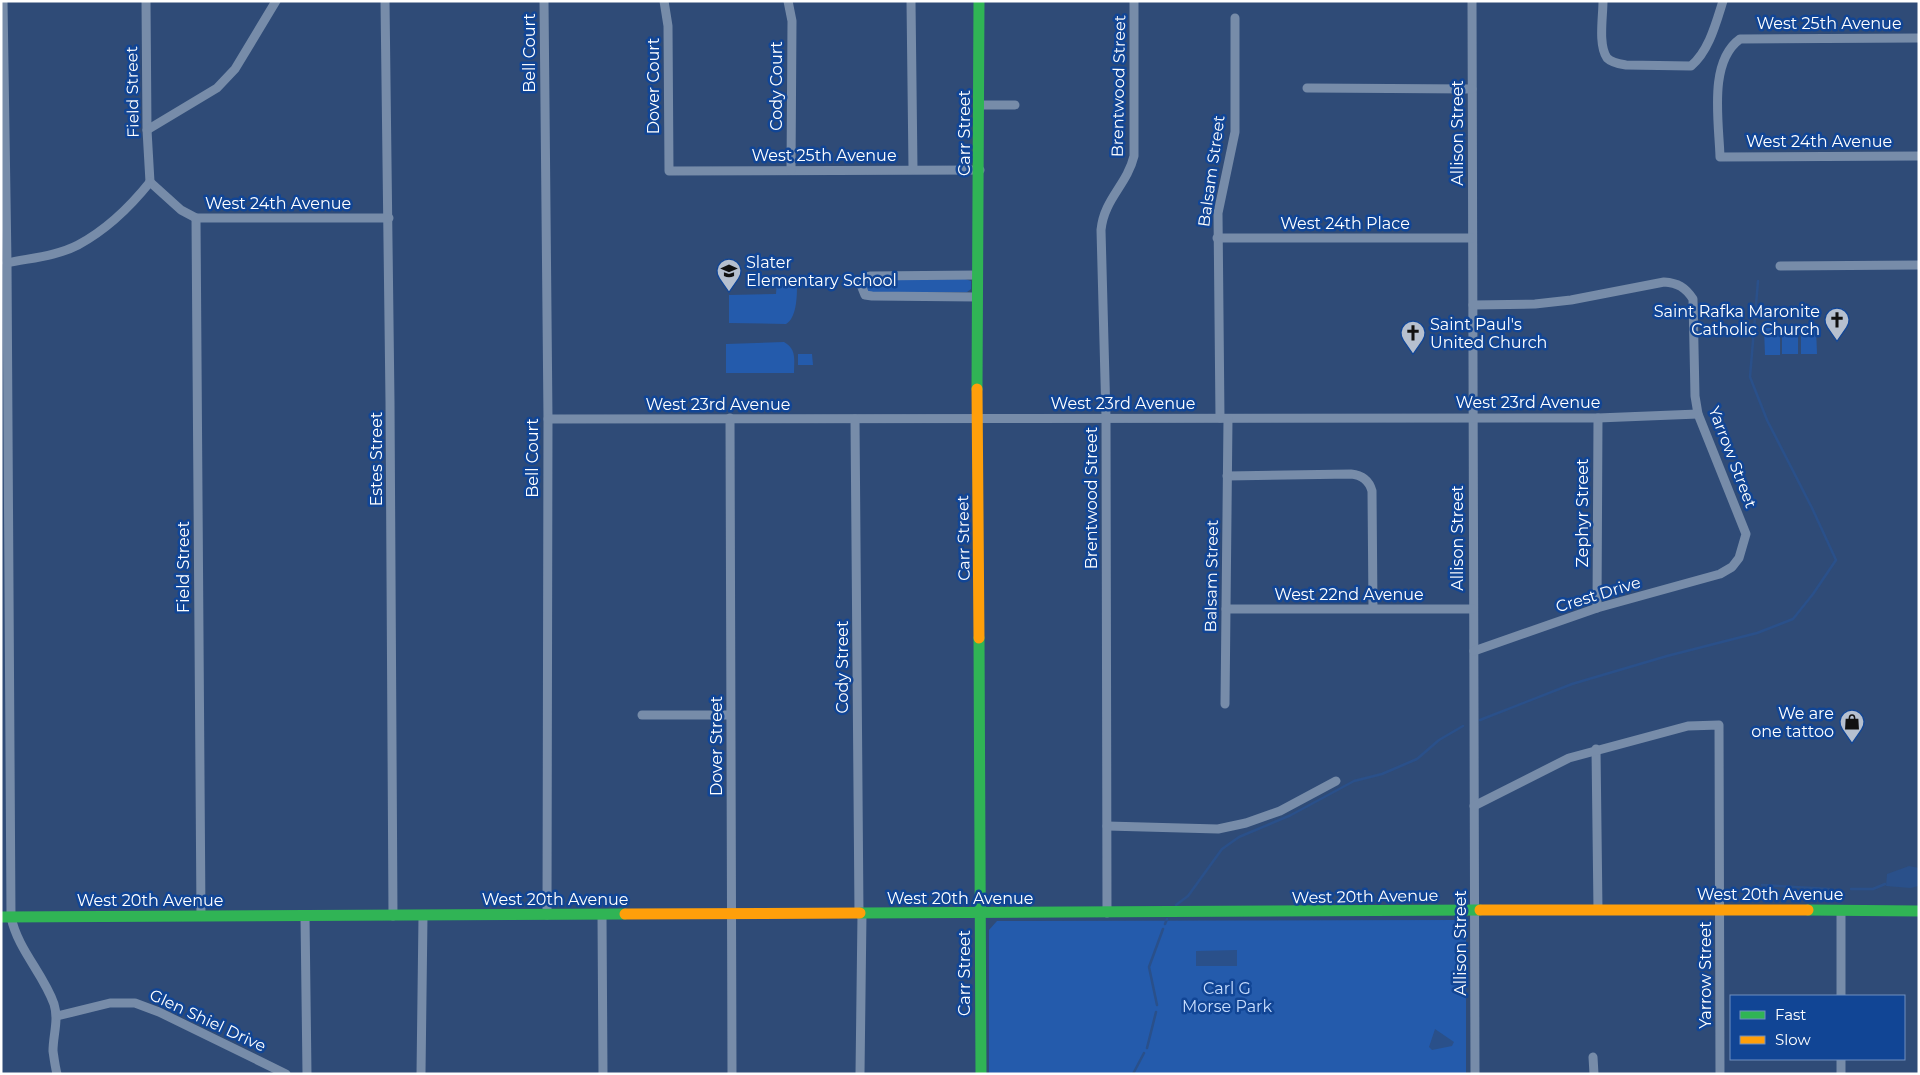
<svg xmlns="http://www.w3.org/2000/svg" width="1920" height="1075" viewBox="0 0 1920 1075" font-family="Montserrat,sans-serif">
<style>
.green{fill:#245bac}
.water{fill:#2a508a}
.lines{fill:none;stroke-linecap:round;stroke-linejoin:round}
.stream{stroke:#2a508a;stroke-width:2.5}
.street{stroke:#778ca9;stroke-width:9}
.fast{stroke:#30b455;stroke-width:11}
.slow{stroke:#ff9f0a;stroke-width:11}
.labels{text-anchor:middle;stroke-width:5;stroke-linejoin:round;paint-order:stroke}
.street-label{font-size:16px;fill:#fff;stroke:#114595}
.poi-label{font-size:16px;fill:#fff;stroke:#114595;text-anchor:start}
.park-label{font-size:16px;fill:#c7ddfe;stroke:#114595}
</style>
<rect width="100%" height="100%" fill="#2f4b77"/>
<g class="green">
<path d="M797,279C797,291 798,317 786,324L729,323V295L776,294L777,280Z"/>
<path d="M965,279L971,281V289L967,292H867L865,286L868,280Z"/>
<path d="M1764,328H1780V355H1765Z"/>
<rect x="1782" y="328" width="16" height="26"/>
<path d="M1801,328H1816L1817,354H1801Z"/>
<path d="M784,342C797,349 794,360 794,373H726V344Z"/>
<path d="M798,354H812L813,365H798Z"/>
<path d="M1459,920L1466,928V1074H989V930L997,921Z"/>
</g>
<g class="water">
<path d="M1909,866L1919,868L1918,886L1911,888L1886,886L1887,874Z"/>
<path d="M1237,950V966H1196V951Z"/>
<path d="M1435,1029L1454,1042L1452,1046L1432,1050L1429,1047Z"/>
</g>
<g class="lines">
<g class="stream">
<path d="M1480,720L1572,684L1667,656L1757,633L1793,619L1813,594L1836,560L1812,508L1767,420L1750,377L1758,281"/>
<path d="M1762,885L1829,889"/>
<path d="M1851,889H1873L1885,884"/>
<path d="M1176,905L1188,896L1222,849L1239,837L1291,815L1354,781L1382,774L1417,759L1439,740L1463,726"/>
<path d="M1165,924L1167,919"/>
<path d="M1157,1005L1149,967L1163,929"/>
<path d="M1147,1048L1156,1012"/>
<path d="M1133,1074L1144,1053"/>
</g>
<g class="street">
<path d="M3,1L7,263L11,917C18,950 43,973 54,1004C59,1020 53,1035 53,1051C54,1058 55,1066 57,1074"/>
<path d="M146,1L147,130L150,182"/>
<path d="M385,1L390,402L393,916"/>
<path d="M544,1L548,419L547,915"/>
<path d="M664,1L668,26L669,171L980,170"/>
<path d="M788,1L792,21L791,170"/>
<path d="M911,1L913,169"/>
<path d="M1472,1L1475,1074"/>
<path d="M1603,1C1603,17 1598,45 1607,58C1612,63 1620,64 1626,65L1691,66C1709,51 1716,23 1723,1"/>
<path d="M1919,38L1740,39C1708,62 1719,122 1720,157L1919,156"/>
<path d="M1307,88L1472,89"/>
<path d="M980,105H1015"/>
<path d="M147,130L217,88L235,69L276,1"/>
<path d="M150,182L181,210L196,218H389"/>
<path d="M196,218L201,916"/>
<path d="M1217,238H1472"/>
<path d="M7,263C30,258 57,256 78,245C106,230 130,207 150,182"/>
<path d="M1780,266L1919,265"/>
<path d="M977,297L872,296L865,295L861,285L866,277L870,276L978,275"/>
<path d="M1473,305L1535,304L1571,300L1664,282C1678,283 1685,287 1693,299L1695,396L1698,414L1746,534L1739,558L1732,567L1720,574L1597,608L1474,651"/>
<path d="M730,418L732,1074"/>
<path d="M1220,418L1218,213L1235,132V18"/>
<path d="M548,419L1598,418L1698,414"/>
<path d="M855,419L859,914"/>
<path d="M1227,476L1351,474C1362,475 1369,480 1372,491L1373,608"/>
<path d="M1597,608L1598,418"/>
<path d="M1226,609H1473"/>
<path d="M1225,704L1228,419"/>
<path d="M642,715H730"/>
<path d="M1596,749L1598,910"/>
<path d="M1474,806L1569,758L1688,726L1719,725L1720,1074"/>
<path d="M1107,826L1218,829L1246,823L1280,811L1336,781"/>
<path d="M1107,913L1106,417L1101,230C1104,199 1127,185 1134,156V1"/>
<path d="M602,915L603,1074"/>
<path d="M305,916L307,1074"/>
<path d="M1841,996V911"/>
<path d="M57,1016L110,1003H135L159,1012L286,1074"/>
<path d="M1593,1057L1594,1074"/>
<path d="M421,1074L423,916"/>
<path d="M860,1074L862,914"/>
<path d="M1841,1074V1059"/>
</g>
<g class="fast">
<path d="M977,389L979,1"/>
<path d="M979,638L981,1074"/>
<path d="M1808,910L1919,911"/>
<path d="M860,913L1480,910"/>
<path d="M1,917L625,914"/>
</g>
<g class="slow">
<path d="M977,389L979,638"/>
<path d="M1480,910H1808"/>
<path d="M625,914L860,913"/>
</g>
</g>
<defs>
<symbol id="school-pin" viewBox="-11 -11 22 30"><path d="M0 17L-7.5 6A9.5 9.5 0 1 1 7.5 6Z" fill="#b6c0cf" stroke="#114595"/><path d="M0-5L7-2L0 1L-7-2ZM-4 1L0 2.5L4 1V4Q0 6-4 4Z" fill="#111"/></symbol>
<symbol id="church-pin" viewBox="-11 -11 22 30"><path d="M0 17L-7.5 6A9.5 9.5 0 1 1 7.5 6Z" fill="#b6c0cf" stroke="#114595"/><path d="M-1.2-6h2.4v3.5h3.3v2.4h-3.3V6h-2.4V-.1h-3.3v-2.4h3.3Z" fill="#111"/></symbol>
<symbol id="shop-pin" viewBox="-11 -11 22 30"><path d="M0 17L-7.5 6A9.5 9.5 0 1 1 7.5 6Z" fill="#b6c0cf" stroke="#114595"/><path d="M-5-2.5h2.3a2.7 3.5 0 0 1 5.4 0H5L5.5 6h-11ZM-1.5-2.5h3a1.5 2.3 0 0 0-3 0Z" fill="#111"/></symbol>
</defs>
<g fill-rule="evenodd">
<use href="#school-pin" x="715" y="257" width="28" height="38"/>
<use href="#church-pin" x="1823" y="306" width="28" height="38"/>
<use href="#church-pin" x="1399" y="319" width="28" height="38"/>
<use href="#shop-pin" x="1838" y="708" width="28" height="38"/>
</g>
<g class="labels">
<g class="street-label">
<text x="1829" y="29">West 25th Avenue</text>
<text transform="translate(529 53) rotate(-90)" y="6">Bell Court</text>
<text transform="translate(653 86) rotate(-90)" y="6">Dover Court</text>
<text transform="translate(776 86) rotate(-90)" y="6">Cody Court</text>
<text transform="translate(1118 86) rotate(-89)" y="6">Brentwood Street</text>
<text transform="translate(132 92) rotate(-91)" y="6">Field Street</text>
<text transform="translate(964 133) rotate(-90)" y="6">Carr Street</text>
<text transform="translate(1457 133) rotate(-90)" y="6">Allison Street</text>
<text x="1819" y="147">West 24th Avenue</text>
<text x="824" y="161">West 25th Avenue</text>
<text transform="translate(1211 171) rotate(-82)" y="6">Balsam Street</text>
<text x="278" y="209">West 24th Avenue</text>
<text x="1345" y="229">West 24th Place</text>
<text x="1528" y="408">West 23rd Avenue</text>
<text x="1123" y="409">West 23rd Avenue</text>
<text x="718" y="410">West 23rd Avenue</text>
<text transform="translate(1733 457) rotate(69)" y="6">Yarrow Street</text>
<text transform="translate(532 458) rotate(-90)" y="6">Bell Court</text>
<text transform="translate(376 459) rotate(-90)" y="6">Estes Street</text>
<text transform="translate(1091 498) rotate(-90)" y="6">Brentwood Street</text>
<text transform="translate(1582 513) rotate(-90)" y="6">Zephyr Street</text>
<text transform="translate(963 538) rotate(-91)" y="6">Carr Street</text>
<text transform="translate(1457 538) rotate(-90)" y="6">Allison Street</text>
<text transform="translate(183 567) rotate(-90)" y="6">Field Street</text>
<text transform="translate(1211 576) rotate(-89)" y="6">Balsam Street</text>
<text x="1349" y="600">West 22nd Avenue</text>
<text transform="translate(1598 594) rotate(-17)" y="6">Crest Drive</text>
<text transform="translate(842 667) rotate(-90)" y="6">Cody Street</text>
<text transform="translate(716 746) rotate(-90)" y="6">Dover Street</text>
<text x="1770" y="900">West 20th Avenue</text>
<text transform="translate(1365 896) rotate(-1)" y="6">West 20th Avenue</text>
<text x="960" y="904">West 20th Avenue</text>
<text x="555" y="905">West 20th Avenue</text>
<text x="150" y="906">West 20th Avenue</text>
<text transform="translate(1460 943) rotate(-90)" y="6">Allison Street</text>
<text transform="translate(964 973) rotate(-90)" y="6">Carr Street</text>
<text transform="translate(1705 975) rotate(-90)" y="6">Yarrow Street</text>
<text transform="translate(208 1020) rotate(25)" y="6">Glen Shiel Drive</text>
</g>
<g class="poi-label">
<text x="746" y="268">Slater<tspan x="746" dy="18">Elementary School</tspan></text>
<text x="1820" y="317" text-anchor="end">Saint Rafka Maronite<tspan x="1820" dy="18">Catholic Church</tspan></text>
<text x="1430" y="330">Saint Paul's<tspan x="1430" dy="18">United Church</tspan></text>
<text x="1834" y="719" text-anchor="end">We are<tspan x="1834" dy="18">one tattoo</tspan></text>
</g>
<g class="park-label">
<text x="1227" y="994">Carl G<tspan x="1227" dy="18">Morse Park</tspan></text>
</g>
</g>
<rect width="1920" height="1075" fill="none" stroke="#ffffff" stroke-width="5"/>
<rect x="1730" y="995" width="175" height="65" fill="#114595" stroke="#708fbf"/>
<rect x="1740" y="1011" width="25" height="8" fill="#30b455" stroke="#708fbf"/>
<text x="1775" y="1020" font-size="15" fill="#ffffff">Fast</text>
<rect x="1740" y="1036" width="25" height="8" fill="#ff9f0a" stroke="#708fbf"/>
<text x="1775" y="1045" font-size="15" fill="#ffffff">Slow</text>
</svg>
